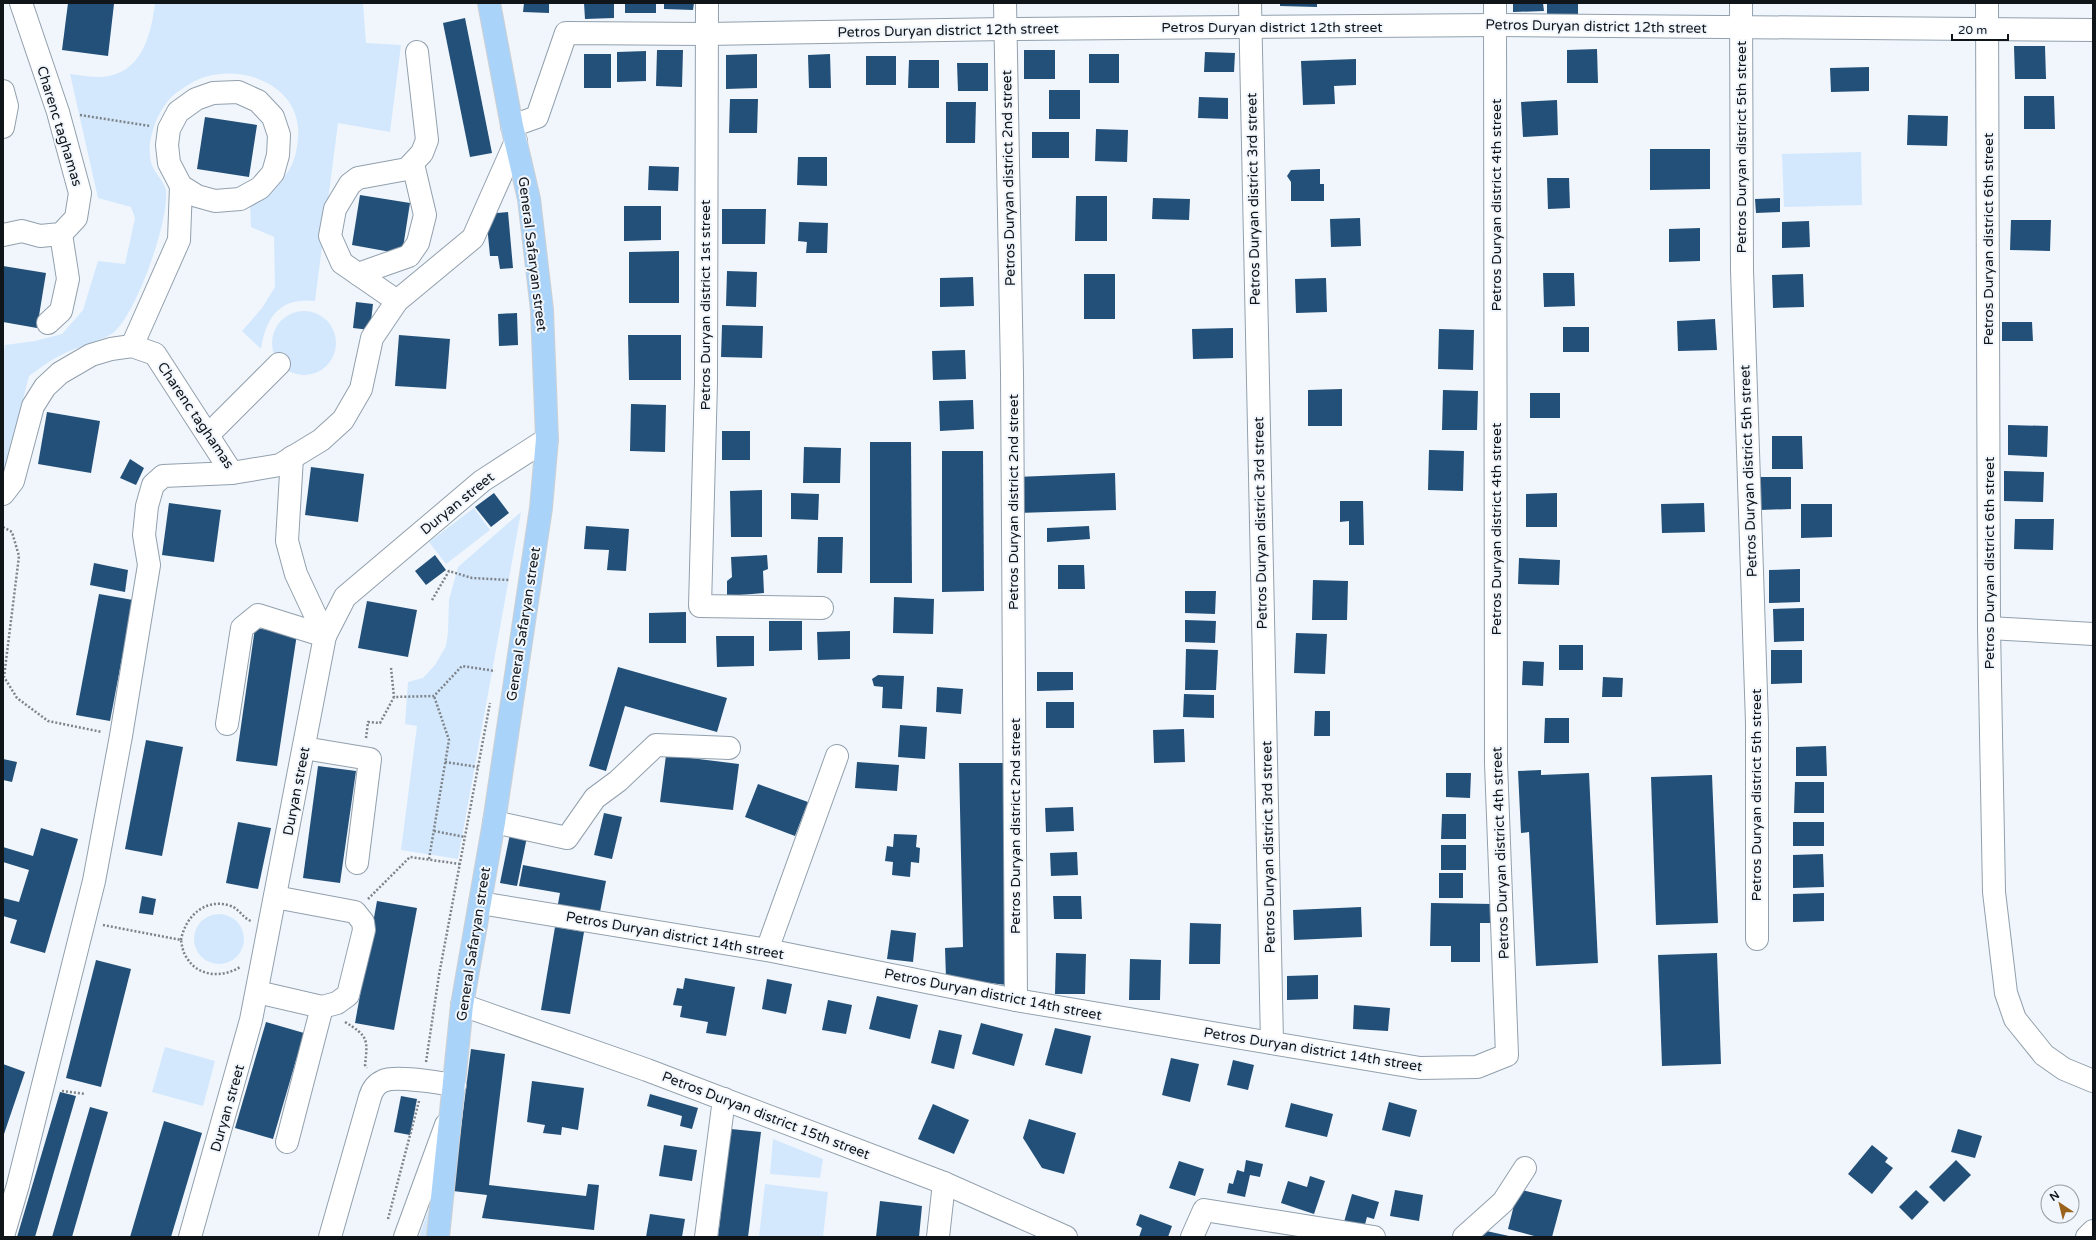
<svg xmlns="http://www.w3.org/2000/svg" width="2096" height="1240" viewBox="0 0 2096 1240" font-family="'Varela Round',sans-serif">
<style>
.green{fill:#d3e8fd}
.building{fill:#235079}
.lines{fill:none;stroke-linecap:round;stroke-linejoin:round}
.minor-casing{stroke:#92a0ad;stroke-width:24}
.major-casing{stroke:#cfd0d1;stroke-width:24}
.path{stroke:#7d8388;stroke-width:2.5;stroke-dasharray:2 2;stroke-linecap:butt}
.minor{stroke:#fff;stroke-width:22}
.major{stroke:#aad3fa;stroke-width:22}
.labels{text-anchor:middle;stroke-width:4;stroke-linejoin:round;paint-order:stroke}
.street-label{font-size:14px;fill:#10151a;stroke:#f0f6fc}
</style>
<rect width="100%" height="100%" fill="#f0f6fc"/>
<g class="green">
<path d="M155,3H363L366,43L401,45L390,132L338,123L315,301C280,297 266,317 261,349L242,331L262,308L275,287L274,237L251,227L250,205C264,195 277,187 287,173C294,163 297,151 298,138C303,85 240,61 197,80C190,83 182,89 176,93C158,107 144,143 152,165C155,174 166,183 166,192C169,221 136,315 113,333C103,340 78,347 65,353C52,359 40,368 29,376L3,477V358L5,345L35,341L62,334L83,310L98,261L125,264L135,218L131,207L98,198L70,74C80,75 91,77 101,77C141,75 151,36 155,3Z"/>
<path d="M1861,152L1862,205L1784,207L1782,154Z"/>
<circle cx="304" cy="343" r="32"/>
<path d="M474,508L490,530L446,564L429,542Z"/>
<path d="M521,512L458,859L401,850L417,726L405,724L408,682L423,678L435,665L446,646L448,632L449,600L458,567Z"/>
<circle cx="219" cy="939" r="25"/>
<path d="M165,1047L215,1061L203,1106L152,1092Z"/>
<path d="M773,1139L823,1159L820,1178L770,1174Z"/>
<path d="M765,1184L828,1192L823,1237H759Z"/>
<path d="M431,1203L427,1237H419Z"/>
</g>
<g class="building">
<path d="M68,3L114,4L108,56L62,50Z"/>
<path d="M524,3H549V13L523,12Z"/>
<path d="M584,3H614V18L585,19Z"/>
<rect x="625" y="3" width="31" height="10"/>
<path d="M664,3H694L693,10L664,9Z"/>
<path d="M1280,3H1317V7L1280,6Z"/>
<path d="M1513,3H1543L1544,11L1513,12Z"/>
<rect x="1547" y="3" width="31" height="11"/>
<path d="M465,18L492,153L470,157L443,23Z"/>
<path d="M2014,46H2045L2046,79H2015Z"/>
<path d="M1597,49L1598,83H1567V50Z"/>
<path d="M657,50H683L682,87L656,86Z"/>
<rect x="1024" y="50" width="31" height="29"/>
<path d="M646,51V81L617,82V52Z"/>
<path d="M1205,52L1235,53L1234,72H1204Z"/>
<rect x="584" y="54" width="27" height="34"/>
<path d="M757,54V88L726,89V55Z"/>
<path d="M830,54L831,88H809L808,55Z"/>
<rect x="1089" y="54" width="30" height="29"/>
<rect x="866" y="56" width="30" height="29"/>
<path d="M1356,59V85L1334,86L1335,104L1303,105L1301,61Z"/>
<path d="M909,60H939V88H908Z"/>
<path d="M957,63H988V91H958Z"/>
<path d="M1869,67V91L1831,92L1830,68Z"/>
<rect x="1049" y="90" width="31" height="29"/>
<path d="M2024,96H2054L2055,129H2024Z"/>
<path d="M1199,97L1228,98V119L1198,118Z"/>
<path d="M730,99H758L757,133H729Z"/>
<path d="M1557,100L1558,135L1523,137L1521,102Z"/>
<path d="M946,102H976L975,143H946Z"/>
<path d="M1908,115L1948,116L1947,146L1907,145Z"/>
<path d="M205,117L257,125L249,177L197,169Z"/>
<path d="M1096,129L1128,130L1127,162L1095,161Z"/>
<rect x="1032" y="132" width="37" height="26"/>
<path d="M1650,149H1710V189L1650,190Z"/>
<path d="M798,157H827V186L797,185Z"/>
<path d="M649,166L679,167L678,191L648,190Z"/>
<path d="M1320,169V184H1324V201H1291V182L1287,176L1291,170Z"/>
<path d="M1547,178H1569L1570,208L1548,209Z"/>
<path d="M360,195L410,203L402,254L352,245Z"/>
<path d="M1076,196H1107V241H1075Z"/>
<path d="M1153,198L1190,199L1189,220L1152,219Z"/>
<path d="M1780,198V212L1756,213L1755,199Z"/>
<path d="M624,206H661V240L624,241Z"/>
<path d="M722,209H766L765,244H722Z"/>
<path d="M508,212L513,268L500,269L498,256H490L486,214Z"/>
<path d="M1360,218L1361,246L1331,247L1330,219Z"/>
<path d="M2011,220H2051L2050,251L2010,250Z"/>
<path d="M1809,221L1810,247L1782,248V222Z"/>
<path d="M799,222L828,223L827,253H806L807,242L798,241Z"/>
<path d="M1700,228V261L1669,262V229Z"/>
<path d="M679,251V303H629V252Z"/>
<path d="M3,266L46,273L37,328L3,322Z"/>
<path d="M727,271L757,272L756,307L726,306Z"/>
<path d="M1543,273H1574L1575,306L1544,307Z"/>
<rect x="1084" y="274" width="31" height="45"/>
<path d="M1803,274L1804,307L1773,308L1772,275Z"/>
<path d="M973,277L974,306L940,307V278Z"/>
<path d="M1326,278L1327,312L1296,313L1295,279Z"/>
<path d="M356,302L373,304L370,330L353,328Z"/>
<path d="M517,313L518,345L499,346L498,314Z"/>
<path d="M1715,319L1717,350L1678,351L1677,321Z"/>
<path d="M2002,322H2032L2033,341H2002Z"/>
<path d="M722,325L763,326L762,358L721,357Z"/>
<rect x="1563" y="327" width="26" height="25"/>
<path d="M1233,328V358L1193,359L1192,329Z"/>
<path d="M1439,329L1474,330L1473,370L1438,369Z"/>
<path d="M399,335L450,339L446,389L395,386Z"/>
<path d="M628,335H681V380H629Z"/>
<path d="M965,350L966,379L933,380L932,351Z"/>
<path d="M1342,389V426H1308V390Z"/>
<path d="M1443,390L1478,391L1477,430H1442Z"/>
<rect x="1530" y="393" width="30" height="25"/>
<path d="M973,400L974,429L940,431L939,401Z"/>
<path d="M631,404L666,405L665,452L630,451Z"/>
<path d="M47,412L100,421L91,473L38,464Z"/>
<path d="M2008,425L2048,426L2047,457L2008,455Z"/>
<rect x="722" y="431" width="28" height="29"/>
<path d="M1772,436H1802L1803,469H1772Z"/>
<path d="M870,442H911L912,583H870Z"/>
<path d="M804,447L841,448L840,483H803Z"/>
<path d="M1429,450L1464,451L1463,491L1428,490Z"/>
<path d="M942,451H983L984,591L942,592Z"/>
<path d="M130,459L144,468L136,485L120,478Z"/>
<path d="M311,467L364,474L358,522L305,515Z"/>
<path d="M2004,471L2044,472L2043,502L2004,501Z"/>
<path d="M1115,473L1116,510L1017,513L1016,477Z"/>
<path d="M1760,477H1791V509L1760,510Z"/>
<path d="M762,490V537H731L730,491Z"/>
<path d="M494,493L509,513L491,527L475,507Z"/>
<path d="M791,493L819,494L818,520L791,519Z"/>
<path d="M1557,493V527H1526V494Z"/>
<path d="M1340,501H1363L1364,545H1349V521L1340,522Z"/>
<path d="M169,503L221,510L214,562L162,555Z"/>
<path d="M1704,503L1705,532L1662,533L1661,504Z"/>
<path d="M1801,504H1832V537L1801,538Z"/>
<path d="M2015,519H2054L2053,550L2014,549Z"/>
<path d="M586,526L629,529L626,571L607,570L609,550L584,549Z"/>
<path d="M1089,526L1090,539L1047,542V528Z"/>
<path d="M818,537H843L842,573H817Z"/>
<path d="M435,555L446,570L426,585L415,571Z"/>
<path d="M767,555L768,569L763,571L764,593L727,596V581L732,577L731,557Z"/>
<path d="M1519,558L1560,560L1559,585L1518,584Z"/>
<path d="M94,563L128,570L125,592L90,585Z"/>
<path d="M1058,565H1084L1085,589H1058Z"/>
<path d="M1800,569V602L1769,603V570Z"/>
<path d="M1313,580L1348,581L1347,620H1312Z"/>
<path d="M1185,591H1216L1215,614L1185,613Z"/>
<path d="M99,594L133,600L110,721L76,715Z"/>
<path d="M894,597L934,599L933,634L893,633Z"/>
<path d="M367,601L417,610L408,657L358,648Z"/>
<path d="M1804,608V641L1774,642L1773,609Z"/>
<path d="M686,612V643H649V613Z"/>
<path d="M1185,620L1216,621L1215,643L1185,642Z"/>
<path d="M769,621H802V650L769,651Z"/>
<path d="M255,628L297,634L277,766L236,761Z"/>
<path d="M850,631V659L818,660L817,632Z"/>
<path d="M1296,633L1327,634L1325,674L1294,673Z"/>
<path d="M716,636H754V666L717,667Z"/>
<rect x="1559" y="645" width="24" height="25"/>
<path d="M1186,649L1218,650L1216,690H1185Z"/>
<path d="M1771,650H1802V683L1771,684Z"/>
<path d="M1523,661L1544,662L1543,686L1522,685Z"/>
<path d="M618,667L727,698L717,732L625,706L606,771L589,766Z"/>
<path d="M1037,672H1073V690L1037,691Z"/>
<path d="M878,675L904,676L902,709L882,708L883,687L874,686L872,679Z"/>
<path d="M1603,677L1623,678L1622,697H1602Z"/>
<path d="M937,687L963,689L961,714L936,712Z"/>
<path d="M1184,694L1214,695V718L1183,717Z"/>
<rect x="1046" y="702" width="28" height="26"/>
<path d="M1315,711H1330V736H1314Z"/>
<path d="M1545,718H1569V743H1544Z"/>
<path d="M900,725L927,727L925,759L898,757Z"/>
<path d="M1184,729L1185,762L1154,763L1153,730Z"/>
<path d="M146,740L183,747L162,856L125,849Z"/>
<path d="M1826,746L1827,776H1796V747Z"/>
<path d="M666,755L739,764L733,810L660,802Z"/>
<path d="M3,759L17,762L12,782L3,780Z"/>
<path d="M857,762L899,765L897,791L855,788Z"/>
<path d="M959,763H1003L1007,985L946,978L945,948L963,947Z"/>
<path d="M318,766L356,771L340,883L303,878Z"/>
<path d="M1541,770V775L1589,773L1598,963L1536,966L1529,832L1521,833L1518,771Z"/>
<path d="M1446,773H1471L1470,798L1446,797Z"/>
<path d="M1712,775L1718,923L1656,925L1651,777Z"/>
<path d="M1795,782H1824V813H1794Z"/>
<path d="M758,784L808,802L795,836L745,817Z"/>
<path d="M1073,807L1074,831L1046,832L1045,808Z"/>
<path d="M604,813L622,817L612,859L594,855Z"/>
<path d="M1442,814H1466V839H1441Z"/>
<path d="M238,822L271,828L258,889L226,883Z"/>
<rect x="1793" y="822" width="31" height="24"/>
<path d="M41,828L78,839L45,953L10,943L17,920L3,916V898L19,902L29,870L3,862V847L33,856Z"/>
<path d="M511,829L528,832L517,886L500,883Z"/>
<path d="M894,834L917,835L916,847L920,848L919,863L911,862L910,877L892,875L893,862L885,861L887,846L893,847Z"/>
<rect x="1441" y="845" width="25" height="25"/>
<path d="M1077,852L1078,875L1051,876L1050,853Z"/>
<path d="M1823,854L1824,887L1793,888V855Z"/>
<path d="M523,865L606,881L599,917L557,909L560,893L519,886Z"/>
<rect x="1439" y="873" width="24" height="25"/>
<path d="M1824,893V921L1793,922V894Z"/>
<path d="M142,896L156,899L153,915L139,913Z"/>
<path d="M1053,896H1081L1082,919H1054Z"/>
<path d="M377,901L417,908L394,1030L355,1023Z"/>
<path d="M1431,903L1493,904V923H1480V962H1451V946H1430Z"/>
<path d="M1361,907L1362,937L1294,940L1293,910Z"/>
<path d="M1190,923L1221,924L1220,964H1189Z"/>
<path d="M555,927L584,932L570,1014L541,1010Z"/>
<path d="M891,930L916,933L913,962L887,959Z"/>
<path d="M1056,953L1086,954L1085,994H1055Z"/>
<path d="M1717,953L1721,1064L1662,1066L1658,955Z"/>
<path d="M1130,959L1161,960L1160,1000H1129Z"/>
<path d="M96,960L131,969L101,1087L66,1078Z"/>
<path d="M1318,975V999L1287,1000V976Z"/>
<path d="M685,978L735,987L726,1036L706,1033L708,1022L680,1017L682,1006L673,1005L677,988L683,989Z"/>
<path d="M767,979L792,984L786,1014L762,1009Z"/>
<path d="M877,996L918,1005L910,1039L869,1029Z"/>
<path d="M828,1000L852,1005L846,1034L822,1030Z"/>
<path d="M1354,1005L1390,1008L1388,1031L1353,1029Z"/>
<path d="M266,1022L304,1033L273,1139L235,1128Z"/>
<path d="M981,1023L1023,1034L1014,1066L972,1054Z"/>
<path d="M1055,1028L1091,1036L1082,1074L1045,1065Z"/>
<path d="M939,1030L962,1035L954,1069L931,1063Z"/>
<path d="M471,1049L505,1054L489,1185L586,1196L588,1184L599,1185L594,1230L482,1218L487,1195L453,1191Z"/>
<path d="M1171,1058L1199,1064L1190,1102L1162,1095Z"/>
<path d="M1233,1060L1254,1065L1248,1090L1227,1085Z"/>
<path d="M3,1064L25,1072L3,1137Z"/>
<path d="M532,1081L584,1088L578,1130L562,1127L561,1135L543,1133L545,1125L527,1122Z"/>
<path d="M60,1092L76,1096L35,1237H17Z"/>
<path d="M650,1094L698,1108L692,1129L680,1126L682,1116L647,1106Z"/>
<path d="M401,1096L417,1099L410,1135L394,1132Z"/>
<path d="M1389,1102L1417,1110L1410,1137L1382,1130Z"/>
<path d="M1291,1103L1333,1114L1327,1137L1285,1127Z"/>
<path d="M933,1104L969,1120L954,1154L918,1139Z"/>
<path d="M90,1107L108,1112L72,1237H52Z"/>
<path d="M1029,1119L1076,1133L1064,1174L1042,1168L1023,1138Z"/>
<path d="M164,1121L202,1133L171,1237H130Z"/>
<path d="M731,1129L761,1132L748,1237H718Z"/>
<path d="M1958,1129L1982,1136L1975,1158L1951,1152Z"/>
<path d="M664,1145L697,1150L692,1181L659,1176Z"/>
<path d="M1872,1145L1888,1158L1885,1162L1893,1168L1872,1194L1848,1174Z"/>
<path d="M1246,1160L1263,1164L1260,1177L1250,1175L1245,1197L1227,1193L1229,1183L1233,1184L1237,1170L1244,1172Z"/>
<path d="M1956,1160L1971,1175L1944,1202L1929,1187Z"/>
<path d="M1179,1161L1204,1169L1195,1196L1169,1188Z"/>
<path d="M1310,1176L1325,1181L1314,1214L1281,1203L1288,1181L1307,1187Z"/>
<path d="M1518,1189L1562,1200L1552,1237H1538L1508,1229Z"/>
<path d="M1395,1190L1423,1195L1419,1221L1390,1216Z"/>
<path d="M1916,1190L1929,1202L1912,1220L1899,1207Z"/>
<path d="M1352,1194L1379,1202L1374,1219L1367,1217L1364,1228L1344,1222Z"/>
<path d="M880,1201L922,1206L919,1237H876Z"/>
<path d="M650,1214L685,1219L682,1237H646Z"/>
<path d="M1140,1214L1172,1226L1168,1237H1139L1142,1228L1136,1225Z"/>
<path d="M1482,1230L1509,1236V1237H1480Z"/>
</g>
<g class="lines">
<defs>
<g id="minor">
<path d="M707,3L706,382L700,606L822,608"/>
<path d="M1005,3L1012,373L1016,1000"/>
<path d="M1250,3L1272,1043"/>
<path d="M1741,3L1742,270L1757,723V939"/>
<path d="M1987,3L1989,628L1994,892L2006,993L2015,1019L2044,1055L2064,1069L2093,1081"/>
<path d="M3,91L7,106L3,127"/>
<path d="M512,126L537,117L566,33L707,34L1006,29L1495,25L2093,30"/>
<path d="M3,235L22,231L40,236L61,234L76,218L80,193L58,112L21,3"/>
<path d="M358,274L409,256L418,243L425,215L413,164"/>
<path d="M397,301L342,263L330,236L335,209L350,184L358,178L407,169L422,153L427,140L417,52"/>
<path d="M48,323L61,311L68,279L61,234"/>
<path d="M132,346L179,240L181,186L169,163L167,145L169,129L178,112L196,99L213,93L238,92L258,101L273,117L279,135L278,155L273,173L260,188L240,199L215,201L197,196L181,186"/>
<path d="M208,435L279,364"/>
<path d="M292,457L287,541L296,574L325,636"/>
<path d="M3,494L13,481L33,406L45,387L60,373L91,355L111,349L132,346L155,354L232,473"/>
<path d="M1989,628L2093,634"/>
<path d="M227,724L242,628L258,615L325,636"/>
<path d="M304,748L370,759L357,863"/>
<path d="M494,822L567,838L595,798L618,781L656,745L729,748"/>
<path d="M480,903L767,950L1016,1000L1420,1068L1477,1067L1507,1055L1496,763L1495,3"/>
<path d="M767,950L837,756"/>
<path d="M257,992L322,1007L337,1003L348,995L364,930L363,922L355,912L275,897"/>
<path d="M462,1005L647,1070L944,1183L1066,1237"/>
<path d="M287,1142L322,1007"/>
<path d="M3,1236L18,1185L94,881L121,736L149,565L144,535L147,506L153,485L163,476L232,473L280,465L321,440L343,420L361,389L372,338L397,301L473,238L516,141"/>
<path d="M190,1237L251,1020L325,636L345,597L482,481L547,439"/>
<path d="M330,1237L370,1097C372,1090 376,1084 383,1081C396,1075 439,1083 455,1085"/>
<path d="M405,1237L446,1125"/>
<path d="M706,1237L724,1099"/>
<path d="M938,1237L944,1183"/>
<path d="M1192,1237L1204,1210L1374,1237"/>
<path d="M1464,1237L1503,1202L1525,1168"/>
<path d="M2087,1237L2093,1231"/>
</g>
<path id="major" d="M438,1237L462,1005L494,822L541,508L547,439L542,310L529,199L512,126L489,3"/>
</defs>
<use href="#minor" class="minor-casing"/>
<use href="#major" class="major-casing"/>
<g class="path">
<path d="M80,115L150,126"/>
<path d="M3,527L12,532L19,556L4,677L17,698L48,721L102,732"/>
<path d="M432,600L449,571L472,578L509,580"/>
<path d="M391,668L394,697"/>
<path d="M366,738L368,722L380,723L394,697L434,696L462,666L495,671"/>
<path d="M445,762L478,767"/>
<path d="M434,831L465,837"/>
<path d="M429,859L449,740L434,696"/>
<path d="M368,899L410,857L460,864"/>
<path d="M103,925L181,940C182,946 183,953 187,958C198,977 223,978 240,967"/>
<path d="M181,940C185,917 205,897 231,906C239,909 243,918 251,921"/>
<path d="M345,1022C368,1036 368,1039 365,1065L367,1068"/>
<path d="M426,1062L439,975L490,703"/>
<path d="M62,1091L85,1094"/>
<path d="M388,1219L419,1101"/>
</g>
<use href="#minor" class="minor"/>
<use href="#major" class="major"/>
</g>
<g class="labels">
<g class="street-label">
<text transform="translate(1596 26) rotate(1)" y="5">Petros Duryan district 12th street</text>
<text x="1272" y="32">Petros Duryan district 12th street</text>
<text transform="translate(948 30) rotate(-1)" y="5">Petros Duryan district 12th street</text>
<text transform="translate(60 126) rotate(73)" y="5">Charenc taghamas</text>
<text transform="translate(1741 147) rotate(-90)" y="5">Petros Duryan district 5th street</text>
<text transform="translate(1008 178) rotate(-91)" y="5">Petros Duryan district 2nd street</text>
<text transform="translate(1253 199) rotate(-91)" y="5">Petros Duryan district 3rd street</text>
<text transform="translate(1496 205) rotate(-90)" y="5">Petros Duryan district 4th street</text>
<text transform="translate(1988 239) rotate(-90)" y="5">Petros Duryan district 6th street</text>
<text transform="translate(533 254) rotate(83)" y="5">General Safaryan street</text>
<text transform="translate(705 305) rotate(-90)" y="5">Petros Duryan district 1st street</text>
<text transform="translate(196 415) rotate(56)" y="5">Charenc taghamas</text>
<text transform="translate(1748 471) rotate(-92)" y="5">Petros Duryan district 5th street</text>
<text transform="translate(1013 502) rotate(-90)" y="5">Petros Duryan district 2nd street</text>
<text transform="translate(457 503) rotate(-39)" y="5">Duryan street</text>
<text transform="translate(1260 523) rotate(-91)" y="5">Petros Duryan district 3rd street</text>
<text transform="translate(1496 529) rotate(-90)" y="5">Petros Duryan district 4th street</text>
<text transform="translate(1989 563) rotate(-90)" y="5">Petros Duryan district 6th street</text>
<text transform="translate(523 624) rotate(-81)" y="5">General Safaryan street</text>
<text transform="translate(296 791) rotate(-79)" y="5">Duryan street</text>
<text transform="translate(1756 795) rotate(-90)" y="5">Petros Duryan district 5th street</text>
<text transform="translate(1015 826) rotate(-90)" y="5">Petros Duryan district 2nd street</text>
<text transform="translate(1268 847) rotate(-91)" y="5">Petros Duryan district 3rd street</text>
<text transform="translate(1500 853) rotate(-92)" y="5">Petros Duryan district 4th street</text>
<text transform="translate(675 935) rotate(10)" y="5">Petros Duryan district 14th street</text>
<text transform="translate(473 944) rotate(-81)" y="5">General Safaryan street</text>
<text transform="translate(993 994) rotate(11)" y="5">Petros Duryan district 14th street</text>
<text transform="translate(1313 1049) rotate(9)" y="5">Petros Duryan district 14th street</text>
<text transform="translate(227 1108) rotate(-74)" y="5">Duryan street</text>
<text transform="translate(766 1115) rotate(21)" y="5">Petros Duryan district 15th street</text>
</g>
</g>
<rect width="2096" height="1240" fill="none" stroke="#10151a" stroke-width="8"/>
<g transform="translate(2060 1204) rotate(325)"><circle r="19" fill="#f0f6fc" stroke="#969ca2"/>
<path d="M0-3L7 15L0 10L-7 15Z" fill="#99631c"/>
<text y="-6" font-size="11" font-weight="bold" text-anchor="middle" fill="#10151a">N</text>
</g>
<path d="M1952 34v6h56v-6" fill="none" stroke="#10151a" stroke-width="2"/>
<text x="1958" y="34" font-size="12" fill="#10151a" stroke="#f0f6fc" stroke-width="3" paint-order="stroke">20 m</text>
</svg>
